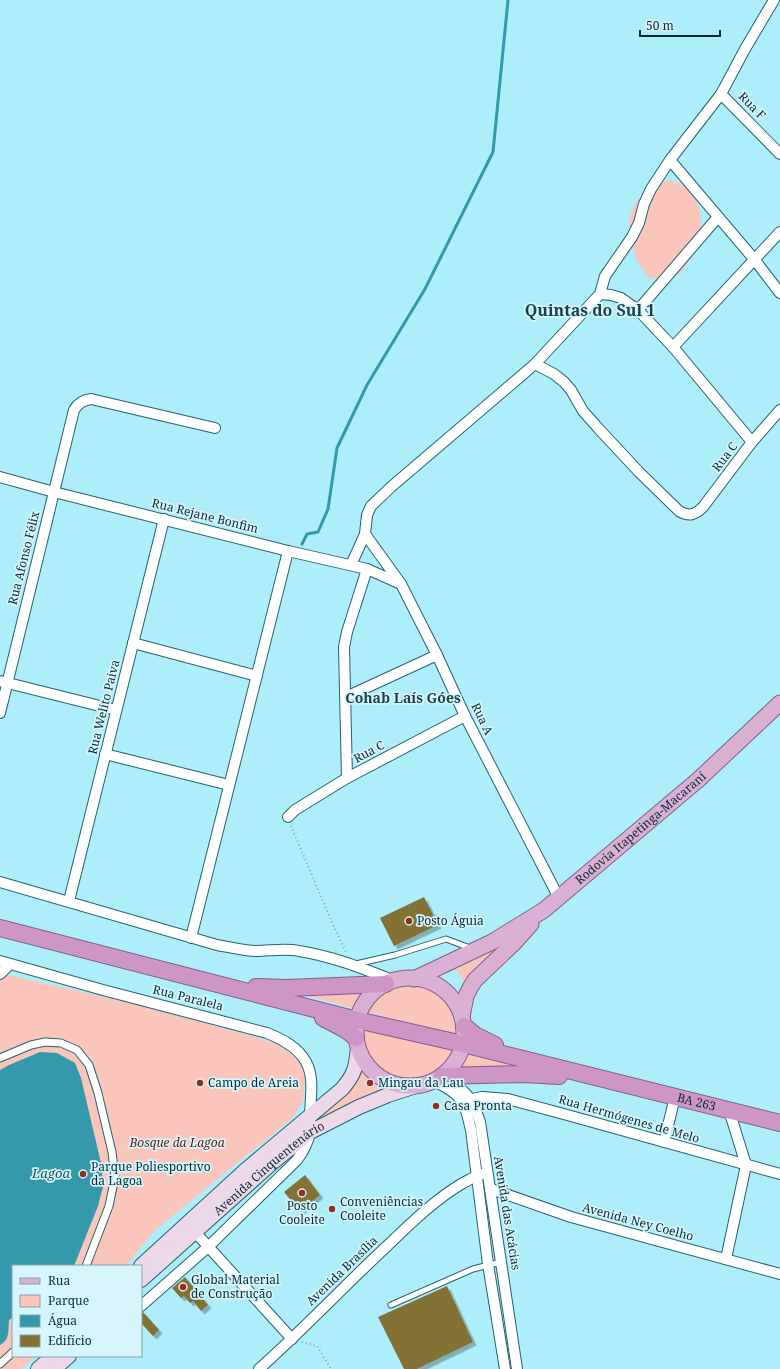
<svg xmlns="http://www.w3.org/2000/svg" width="780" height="1369" viewBox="0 0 780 1369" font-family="'Noto Serif',serif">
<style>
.green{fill:#fac5ba}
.water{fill:#3499ab}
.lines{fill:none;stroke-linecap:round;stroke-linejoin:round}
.stream{stroke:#3499ab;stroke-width:3}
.building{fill:#847134;filter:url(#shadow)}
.service-casing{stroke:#23636f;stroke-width:7}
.pedestrian-casing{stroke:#23636f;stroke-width:9}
.minor-casing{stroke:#23636f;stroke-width:12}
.secondary-casing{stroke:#23636f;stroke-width:16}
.primary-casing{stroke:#806088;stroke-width:17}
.trunk-casing{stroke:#806088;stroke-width:18}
.path{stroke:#74aab5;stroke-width:2;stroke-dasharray:1 3;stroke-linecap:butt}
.service{stroke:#fff;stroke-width:5}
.pedestrian{stroke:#fff;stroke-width:7}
.minor{stroke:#fff;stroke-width:10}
.secondary{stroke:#ecd8e9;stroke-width:14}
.primary{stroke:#dab0d4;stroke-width:15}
.trunk{stroke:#ce96c6;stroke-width:16}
.poi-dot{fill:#972d1d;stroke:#d6f5fc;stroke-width:1.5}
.labels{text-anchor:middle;stroke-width:3.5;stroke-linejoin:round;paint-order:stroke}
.street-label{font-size:12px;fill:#072b32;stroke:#d6f5fc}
.poi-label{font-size:12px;fill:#072b32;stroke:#d6f5fc;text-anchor:start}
.park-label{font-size:12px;font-style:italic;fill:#6b180b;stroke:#d6f5fc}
.water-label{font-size:13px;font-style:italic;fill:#18515b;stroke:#d6f5fc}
.quarter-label{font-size:14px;font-weight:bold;fill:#17444c;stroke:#d6f5fc}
.district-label{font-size:16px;font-weight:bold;fill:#17444c;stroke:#d6f5fc}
</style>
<defs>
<filter id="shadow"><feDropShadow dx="3.5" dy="3.5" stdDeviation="0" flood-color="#0004"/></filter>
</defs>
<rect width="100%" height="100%" fill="#aeeefb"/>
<g class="green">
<path d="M670,180C674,182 681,182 684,185C698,194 702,215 701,230C699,244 687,271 674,277C668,281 656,279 650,279L637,261L632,246L629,219L635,203L656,183Z"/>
<path d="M508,937L464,987L462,977L451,965Z"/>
<path d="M9,975L139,1005L253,1036L279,1045L291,1053L300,1063L306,1074L303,1101L293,1118L155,1230L126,1266H13V1356H36L21,1369H0V977Z"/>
<path d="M412,984C431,988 452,998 458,1018C459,1024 460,1030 460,1036L365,1012C375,993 392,987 412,984Z"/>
<path d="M370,992L361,999L355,1009L301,994H335Z"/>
<path d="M363,1029L456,1051C439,1098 360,1085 363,1029Z"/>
<path d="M468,1055L532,1069L456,1070Z"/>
<path d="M360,1059C373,1074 377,1079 396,1088L364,1098L344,1106L318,1122L315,1118Z"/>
</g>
<path class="water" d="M40,1052L57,1053L75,1063L81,1078L101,1163L103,1187L98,1206L74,1266H13V1317L9,1320C8,1331 10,1340 0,1345V1070L9,1065Z"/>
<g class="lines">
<path class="stream" d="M302,544L307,534L318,532L328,509L337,448L367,385L425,289L493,152L508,0"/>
</g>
<g class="building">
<path d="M424,897L438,925L394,946L380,918Z"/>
<path d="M305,1175L320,1195L300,1211L284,1192Z"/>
<path d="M185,1277L208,1305L201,1311L193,1301L190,1303L184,1296L181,1298L172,1288Z"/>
<path d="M447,1286L473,1342L417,1369H404L378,1317Z"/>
<path d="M141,1312H143L159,1330L153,1336L141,1323Z"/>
</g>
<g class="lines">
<defs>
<g id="service">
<path d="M356,964L395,955L446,939L470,948"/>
<path d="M391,1305L473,1269L501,1262"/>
</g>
<g id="pedestrian">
<path d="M0,1058L31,1045L45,1042L61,1043L77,1050L89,1065L98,1093L112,1152L115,1177L109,1206L86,1266"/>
<path d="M0,1364L13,1352"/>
</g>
<g id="minor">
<path d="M721,94L780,154"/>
<path d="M670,160L754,259L780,293"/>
<path d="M600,294L611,295L621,298L638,310L673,347L752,442"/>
<path d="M638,310L718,217"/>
<path d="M673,347L780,232"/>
<path d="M535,364L554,374L564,382L571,390L583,411L598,428L639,472L679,511C689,517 695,515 703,507L752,442L780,410"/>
<path d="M0,477L54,492L288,551L367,569L401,584"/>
<path d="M365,534L401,584L437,655L465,716L559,898"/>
<path d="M351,565L365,534L367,515L371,506L391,487L535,364L600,294L605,276L632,237L639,223L644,204L651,189L670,160L721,94L745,49L774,0"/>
<path d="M133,643L257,676"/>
<path d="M0,681L116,710"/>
<path d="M346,697L437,655"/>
<path d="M0,713L74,410C78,403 83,400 91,399L215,428"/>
<path d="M105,754L229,785"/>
<path d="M347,778L344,647L347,632L367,569"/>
<path d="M288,817L295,810L347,778L465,716"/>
<path d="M0,882L217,945C230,947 243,951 256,951C270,951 285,948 299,951C332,956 364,969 395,981"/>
<path d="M69,901L164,519"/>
<path d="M191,938L288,551"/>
<path d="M0,961L103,990L267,1033C282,1039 298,1047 306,1062C315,1078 310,1099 310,1117C310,1122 311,1127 310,1132C308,1143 303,1152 297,1160L208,1247L141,1306"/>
<path d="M0,974L10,964"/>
<path d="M443,1078C466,1090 472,1097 480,1122L517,1369"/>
<path d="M434,1081C463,1095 464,1100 471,1130L488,1264L505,1369"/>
<path d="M463,1101L482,1097L508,1099L560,1113L780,1174"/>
<path d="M664,1142L675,1097"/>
<path d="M491,1189L571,1217L780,1274"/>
<path d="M195,1232L292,1339"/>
<path d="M726,1259L746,1165L729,1110"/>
<path d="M259,1369C303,1330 343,1287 386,1247C410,1224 434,1200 463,1183C469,1180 475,1176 482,1174"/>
</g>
<g id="secondary">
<path d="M141,1266L248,1168L342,1089C355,1074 356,1067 358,1048"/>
<path id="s1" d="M141,1280L273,1162L310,1132L359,1107L388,1095L416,1086"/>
<path d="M38,1369L53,1356"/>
<path d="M54,1369L69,1356"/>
</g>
<g id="primary">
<circle cx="410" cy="1032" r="54"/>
<path id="s2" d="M414,979L492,942L544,910L698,780L780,703"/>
<path d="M462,1017L466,996L470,988L475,980L514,943L531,924"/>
</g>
<g id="trunk">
<path id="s3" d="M0,928L357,1020L463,1044L780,1123"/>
<path d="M256,987L287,988L386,984"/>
<path d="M323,1018L346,1030L356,1038"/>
<path d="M464,1026L475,1035L495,1045"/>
<path d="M442,1076L524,1074L559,1076"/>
</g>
</defs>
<use href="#service" class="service-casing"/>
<use href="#pedestrian" class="pedestrian-casing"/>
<use href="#minor" class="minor-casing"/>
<use href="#secondary" class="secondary-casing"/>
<use href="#primary" class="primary-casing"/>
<use href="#trunk" class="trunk-casing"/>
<g class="path">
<path d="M291,826L333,925L346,952"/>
<path d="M302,1342L317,1346L331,1369"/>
</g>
<use href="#service" class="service"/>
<use href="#pedestrian" class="pedestrian"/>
<use href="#minor" class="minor"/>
<use href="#secondary" class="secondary"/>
<use href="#primary" class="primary"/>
<use href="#trunk" class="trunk"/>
</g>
<g class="poi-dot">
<circle cx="409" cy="921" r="4"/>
<circle cx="200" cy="1083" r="4"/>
<circle cx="370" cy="1083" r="4"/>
<circle cx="436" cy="1106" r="4"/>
<circle cx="83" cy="1174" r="4"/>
<circle cx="302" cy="1193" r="4"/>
<circle cx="332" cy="1209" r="4"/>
<circle cx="183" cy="1287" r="4"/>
</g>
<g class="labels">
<g class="street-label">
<text transform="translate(752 106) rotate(46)" y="4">Rua F</text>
<text transform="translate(725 457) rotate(-53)" y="4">Rua C</text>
<text transform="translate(205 516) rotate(14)" y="4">Rua Rejane Bonfim</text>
<text transform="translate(24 558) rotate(-76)" y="4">Rua Afonso Félix</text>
<text transform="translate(104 707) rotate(-76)" y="4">Rua Welito Paiva</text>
<text transform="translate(482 719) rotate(64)" y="4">Rua A</text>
<text transform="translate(369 752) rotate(-28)" y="4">Rua C</text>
<text dy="4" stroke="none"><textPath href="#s2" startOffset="274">Rodovia Itapetinga-Macaraní</textPath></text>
<text transform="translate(188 998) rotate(14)" y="4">Rua Paralela</text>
<text dy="4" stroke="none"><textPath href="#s3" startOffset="718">BA 263</textPath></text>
<text transform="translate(629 1119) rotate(16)" y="4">Rua Hermógenes de Melo</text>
<text dy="4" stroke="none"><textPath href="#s1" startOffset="170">Avenida Cinquentenário</textPath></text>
<text transform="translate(507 1213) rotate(81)" y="4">Avenida das Acácias</text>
<text transform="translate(638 1222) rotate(15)" y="4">Avenida Ney Coelho</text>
<text transform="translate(342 1271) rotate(-44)" y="4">Avenida Brasília</text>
</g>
<g class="poi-label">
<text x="417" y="925">Posto Águia</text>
<text x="208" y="1087">Campo de Areia</text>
<text x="378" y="1087">Mingau da Lau</text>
<text x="444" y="1110">Casa Pronta</text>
<text x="91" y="1171">Parque Poliesportivo<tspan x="91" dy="14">da Lagoa</tspan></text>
<text x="340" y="1206">Conveniências<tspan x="340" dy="14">Cooleite</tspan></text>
<text x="302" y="1210" text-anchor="middle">Posto<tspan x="302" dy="14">Cooleite</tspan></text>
<text x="191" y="1284">Global Material<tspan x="191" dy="14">de Construção</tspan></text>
</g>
<g class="park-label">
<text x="177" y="1147">Bosque da Lagoa</text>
</g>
<g class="water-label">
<text x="51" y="1178">Lagoa</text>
</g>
<g class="quarter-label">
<text x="403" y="703">Cohab Laís Góes</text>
</g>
<g class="district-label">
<text x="590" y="316">Quintas do Sul 1</text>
</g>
</g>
<rect x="12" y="1265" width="130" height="92" fill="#d6f5fc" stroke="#83a4ab"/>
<rect x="20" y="1278" width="20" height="6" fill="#dab0d4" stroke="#83a4ab"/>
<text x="48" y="1285" font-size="12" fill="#072b32">Rua</text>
<rect x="20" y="1295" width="20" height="12" fill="#fac5ba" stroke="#83a4ab"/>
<text x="48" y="1305" font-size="12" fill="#072b32">Parque</text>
<rect x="20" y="1315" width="20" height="12" fill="#3499ab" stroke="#83a4ab"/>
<text x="48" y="1325" font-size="12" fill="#072b32">Água</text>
<rect x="20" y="1335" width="20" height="12" fill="#847134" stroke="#83a4ab"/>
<text x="48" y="1345" font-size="12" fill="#072b32">Edifício</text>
<path d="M640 30v6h80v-6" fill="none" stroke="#072b32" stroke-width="2"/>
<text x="646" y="30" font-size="12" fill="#072b32" stroke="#d6f5fc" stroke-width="3" paint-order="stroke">50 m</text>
</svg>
